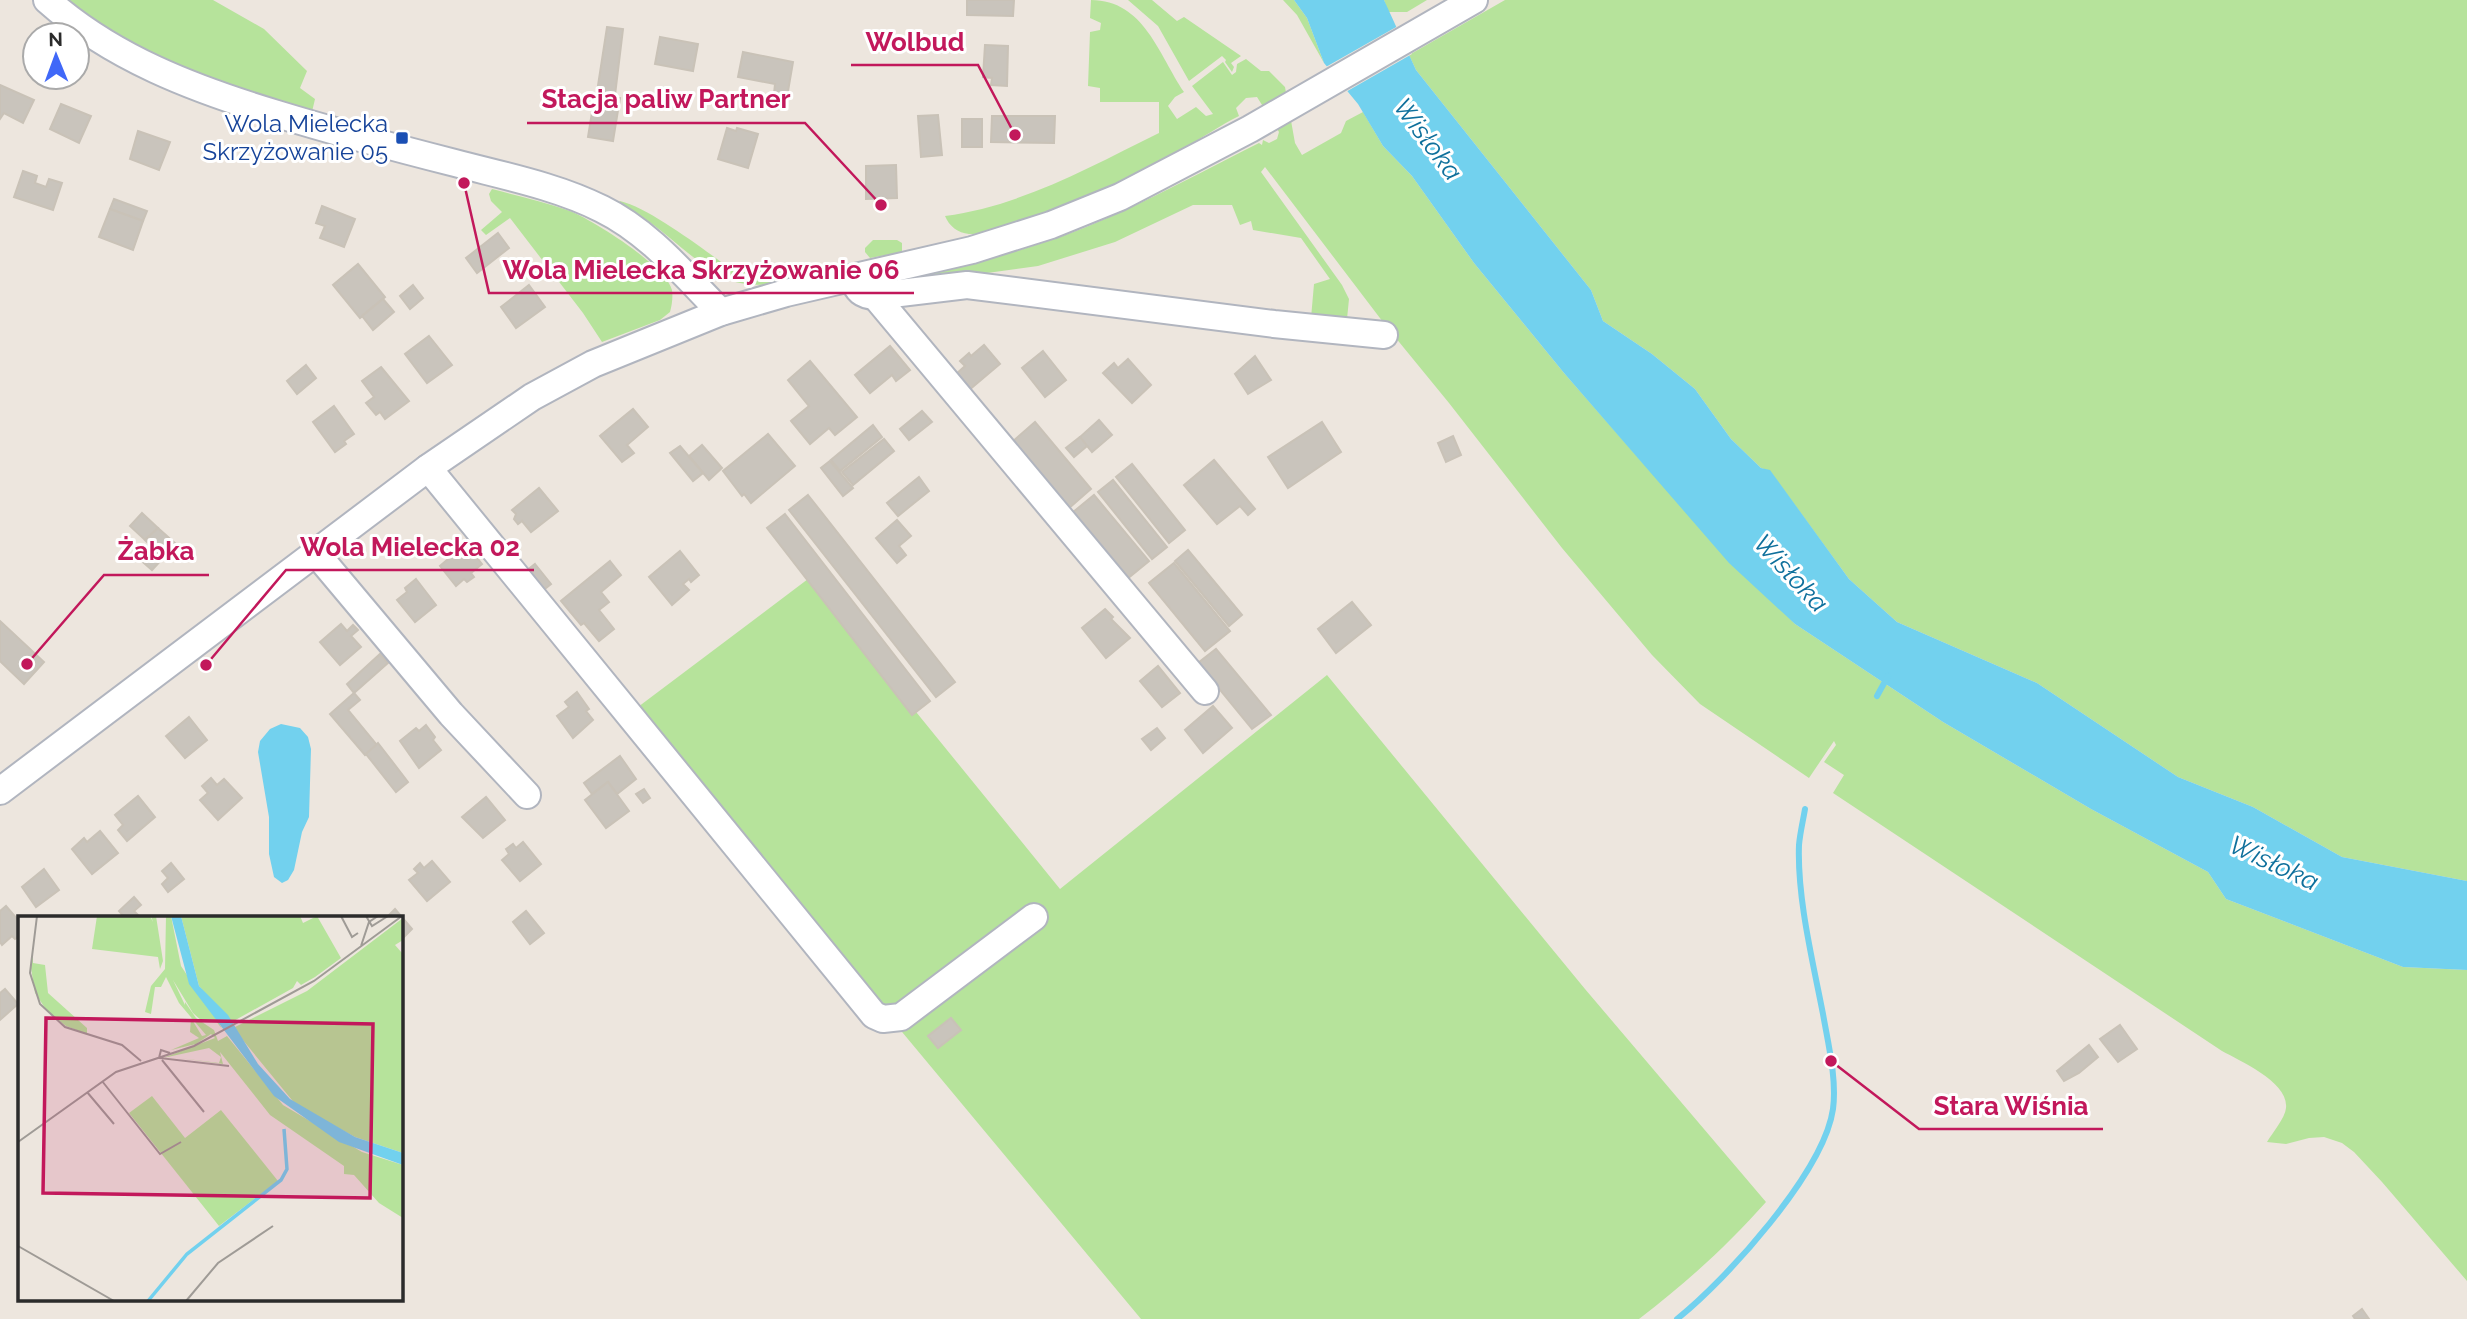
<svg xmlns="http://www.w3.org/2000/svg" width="2467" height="1319" viewBox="0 0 2467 1319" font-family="Raleway,sans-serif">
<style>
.green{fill:#b6e39b}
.water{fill:#72d1ee}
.pier{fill:#ede6de}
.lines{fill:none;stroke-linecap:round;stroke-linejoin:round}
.stream{stroke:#72d1ee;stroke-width:6}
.building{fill:#c9c4bc;stroke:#c9c2b7;stroke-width:2}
.minor-casing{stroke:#b1b5bf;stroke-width:30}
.minor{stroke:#fff;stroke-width:26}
.transit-dot{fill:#1a4fb4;stroke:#fff;stroke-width:2.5}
.labels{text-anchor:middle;stroke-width:6;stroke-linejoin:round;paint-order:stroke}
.transit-label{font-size:24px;fill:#164399;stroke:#fff;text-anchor:end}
.water-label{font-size:26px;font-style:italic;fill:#0f709c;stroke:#fff}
.inset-river{fill:none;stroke:#72d1ee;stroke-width:3.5}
.inset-road{fill:none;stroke:#9f9b96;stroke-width:2}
.view{fill:#c2185b;fill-opacity:0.15;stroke:#c2185b;stroke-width:3.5}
.inset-edge{fill:none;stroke:#2b2b2b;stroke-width:3.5}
.leader{fill:none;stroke:#c2185b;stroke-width:2.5}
.callout-dot{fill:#c2185b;stroke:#fff;stroke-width:2.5}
.callout-label{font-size:26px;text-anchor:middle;font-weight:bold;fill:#c2185b;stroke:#fff;stroke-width:6;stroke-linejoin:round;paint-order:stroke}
</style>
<rect width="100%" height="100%" fill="#ede6de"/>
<g class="green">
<path d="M63,0H213L264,29L307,71L300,88L315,99L311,116L153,60Z"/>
<path d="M1091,0C1144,0 1159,55 1184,92L1175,97L1168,106L1177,119L1196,107L1206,116L1213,114L1192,86L1223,62L1232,75L1236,72L1237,64L1246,59L1261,71H1269L1285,87L1295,143L1302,155L1341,133L1346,121L1363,112L1383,146L1412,176L1474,263L1564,373L1642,462L1795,624L1943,722L2091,809L2208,872L2226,899L2403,967L2467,970V1281L2382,1182L2354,1152L2342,1143L2324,1137L2309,1138L2286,1144L2267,1142C2273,1132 2285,1118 2286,1108C2289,1082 2240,1061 2222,1051L1833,793L1844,775L1824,762L1836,745L1834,741L1809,778L1700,704L1652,655L1562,548L1449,403L1386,326L1265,167L1261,172L1342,285L1349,299L1347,319L1311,318L1314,284L1330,279L1301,238L1253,230L1251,221L1240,225L1232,205H1193L1115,242L1038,266L885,287L884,283C943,271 1003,257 1060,237C1124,214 1184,181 1245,150L1259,143L1262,145L1263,140L1269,143L1277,139L1279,132L1257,97L1246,98L1236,108L1239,116C1219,126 1202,138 1183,149C1136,175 1087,198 1036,217C1016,224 991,235 969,234C958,233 949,226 945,216C1021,206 1090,167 1159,133V102H1100V88L1088,86L1090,32L1100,30L1101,23L1090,18Z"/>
<path d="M1128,0H1152L1177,21L1184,17L1241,56L1231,63L1234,67L1232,72L1225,62L1226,60L1222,56L1189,81L1158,26Z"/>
<path d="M1283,0H1294L1307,18L1324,63L1297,15Z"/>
<path d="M1384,0H1427L1407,12H1388Z"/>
<path d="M1505,0H2467V881L2342,857L2253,807L2178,777L2037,683L1897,622L1849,579L1770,471L1761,468L1731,439L1695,389L1652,354L1603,321L1591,290L1416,70L1409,55Z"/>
<path d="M492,189C518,196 545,202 570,211C593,220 666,266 672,290C673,297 672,305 670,312L660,320L602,342L583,313L510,218L486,235L481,230L502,212L491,201L489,194Z"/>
<path d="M620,201C652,209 705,251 734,271C760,275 791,257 815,267L814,270C793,283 754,290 730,280C701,268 677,242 651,223C641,216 629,210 618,204Z"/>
<path d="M873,240H897L902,243V252L870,258L865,252V248Z"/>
<path d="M808,579L1060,889L1327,675L1585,989L1766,1202C1727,1246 1686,1283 1639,1319H1141L634,710Z"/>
</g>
<g class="water">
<path d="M1294,0H1384L1416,70L1591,290L1603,321L1652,354L1695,389L1731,439L1761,468L1770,470L1849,579L1897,622L2037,683L2178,777L2253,807L2342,857L2467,881V970L2403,967L2226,899L2208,872L2091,809L1943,722L1795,624L1729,563L1564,373L1474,263L1412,176L1383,146L1358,104L1324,63L1307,18Z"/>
<path d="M281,724L300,728L308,737L311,749L309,817L302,832L294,870L288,880L282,883L274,877L269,854V817L258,752L260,741L270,729Z"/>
</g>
<path class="pier" d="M1398,26L1412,54L1344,93L1324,68Z"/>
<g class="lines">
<g class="stream">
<path d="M1877,696L1888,676"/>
<path d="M1677,1319C1726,1280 1824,1172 1833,1109C1837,1079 1828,1043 1823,1014C1813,962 1797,898 1799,845C1800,833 1803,821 1805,809"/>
</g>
</g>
<g class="building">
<path d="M967,0H1014L1013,16L967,15Z"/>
<path d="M607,27L623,29L615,95L597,92Z"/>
<path d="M660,37L698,44L693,71L655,64Z"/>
<path d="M985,45L1008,46L1007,86L991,85L992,78L983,77Z"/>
<path d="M743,52L793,62L787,97L774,94L775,84L738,77Z"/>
<path d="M0,85L34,100L23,123L4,113L0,119Z"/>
<path d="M595,94L620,98L613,141L588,137Z"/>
<path d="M61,104L91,116L79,143L50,129Z"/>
<path d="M938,115L942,155L921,157L918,116Z"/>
<path d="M992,116H1055L1054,143L991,142Z"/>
<rect x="962" y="119" width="20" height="28"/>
<path d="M727,128L736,131L737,128L758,134L748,168L718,159Z"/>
<path d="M138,131L170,142L159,170L130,159Z"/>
<path d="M896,165L897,198L866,199V166Z"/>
<path d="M23,171L37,176L35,183L46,187L49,179L62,183L53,210L14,197Z"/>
<path d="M114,199L147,211L143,221L110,209Z"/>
<path d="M322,206L355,219L344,247L320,238L325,226L316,223Z"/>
<path d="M110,209L143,221L133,250L99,237Z"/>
<path d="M498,233L509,248L477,273L466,258Z"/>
<path d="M358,264L385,297L360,318L333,285Z"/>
<path d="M413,285L423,298L410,309L400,296Z"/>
<path d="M529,285L545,307L516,328L501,307Z"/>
<path d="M383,299L394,312L373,330L362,316Z"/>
<path d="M429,336L452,365L427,383L405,354Z"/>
<path d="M984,345L1000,364L969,390L956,374L965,366L960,361L969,353L971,356Z"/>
<path d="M890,346L910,370L896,381L892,375L870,393L855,375Z"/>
<path d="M1043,351L1066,380L1045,397L1022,368Z"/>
<path d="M1255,356L1271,380L1248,394L1235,374Z"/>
<path d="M1128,359L1151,385L1132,403L1103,373L1114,363L1118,368Z"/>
<path d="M810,361L857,417L835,435L829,428L810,444L791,421L809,406L788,380Z"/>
<path d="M306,365L316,378L297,394L287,381Z"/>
<path d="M381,367L409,401L385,419L380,412L376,415L366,403L374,397L362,381Z"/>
<path d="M334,406L354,434L344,441L346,444L335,452L313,422Z"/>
<path d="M633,409L648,427L627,445L634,453L622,462L600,436Z"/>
<path d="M922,411L932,422L909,440L900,429Z"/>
<path d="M1099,420L1112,435L1092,452L1080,437Z"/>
<path d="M1035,422L1091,489L1068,509L1012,442Z"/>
<path d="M1322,422L1341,452L1288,488L1268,457Z"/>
<path d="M873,425L882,437L840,471L831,460Z"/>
<path d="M768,434L795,466L751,503L744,494L742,496L723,471Z"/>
<path d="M1453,436L1461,455L1446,462L1438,443Z"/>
<path d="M1080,437L1087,446L1074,457L1066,448Z"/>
<path d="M884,439L894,451L853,485L842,472Z"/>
<path d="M702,445L722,468L709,480L689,456Z"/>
<path d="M680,446L703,473L693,481L670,453Z"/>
<path d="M1214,460L1255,509L1248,515L1240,506L1217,524L1184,485Z"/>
<path d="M830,461L853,488L843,496L821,468Z"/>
<path d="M1132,464L1185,530L1169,543L1116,477Z"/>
<path d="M919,477L929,491L898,516L887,503Z"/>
<path d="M1113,480L1167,547L1152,559L1098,492Z"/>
<path d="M539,488L558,511L531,532L522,521L518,524L514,519L516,514L512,510Z"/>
<path d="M808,495L955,682L936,697L789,510Z"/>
<path d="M1094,495L1149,561L1127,579L1072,513Z"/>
<path d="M142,513L158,528L145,540L130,526Z"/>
<path d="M785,514L930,701L912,715L767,528Z"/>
<path d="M897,520L911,536L899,546L906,555L897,563L876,538Z"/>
<path d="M158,528L176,544L152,570L137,557L149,544L145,540Z"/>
<path d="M466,544L482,564L471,573L474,577L467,582L464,579L456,586L440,566Z"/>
<path d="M1188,550L1242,615L1229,626L1175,561Z"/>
<path d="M680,551L699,575L691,582L689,579L683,584L689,590L672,605L649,577Z"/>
<path d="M610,561L621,575L601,592L609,602L599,610L614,629L599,641L584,623L581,625L561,601Z"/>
<path d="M1174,563L1230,631L1205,651L1149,583Z"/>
<path d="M535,564L551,584L537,595L521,575Z"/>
<path d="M416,579L436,605L415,622L397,600L407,592L405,588Z"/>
<path d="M1352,602L1371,625L1336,653L1318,629Z"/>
<path d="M1105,609L1113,617L1111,619L1130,638L1106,658L1082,628Z"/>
<path d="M0,621L44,662L24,684L0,661Z"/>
<path d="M341,624L347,631L353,625L358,630L351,636L361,647L340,665L320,642Z"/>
<path d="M1216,649L1271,715L1252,729L1198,663Z"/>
<path d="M380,654L388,663L354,693L347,684Z"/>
<path d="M1158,666L1180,693L1162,707L1140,681Z"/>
<path d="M577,692L589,709L586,711L593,720L573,738L557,716L569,707L565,702Z"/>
<path d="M354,693L360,700L348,710L377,745L365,755L330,714Z"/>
<path d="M1213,706L1232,728L1203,753L1185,730Z"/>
<path d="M189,717L207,740L185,758L166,736Z"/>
<path d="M426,725L435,737L433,740L441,750L419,768L400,741L416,728L419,731Z"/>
<path d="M1157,728L1165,738L1151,750L1142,739Z"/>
<path d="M378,743L408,782L396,792L366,754Z"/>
<path d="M620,756L636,779L617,794L608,782L592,794L584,783Z"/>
<path d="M211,778L217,785L224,779L242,798L218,820L200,800L208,793L202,786Z"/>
<path d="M608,782L629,811L606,828L585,800Z"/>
<path d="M644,789L650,798L643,803L636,794Z"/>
<path d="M138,796L155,817L127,841L118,830L123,825L115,815Z"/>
<path d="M486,797L505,820L483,838L462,817Z"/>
<path d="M100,831L118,853L92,874L72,849L84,838L87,842Z"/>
<path d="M523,842L541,864L520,881L502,860L509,854L506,849L513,844L516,848Z"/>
<path d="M432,861L450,882L427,901L409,880L418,873L414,869L420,863L424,868Z"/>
<path d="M171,863L184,879L168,892L162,884L168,878L162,871Z"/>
<path d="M44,869L59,890L36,907L22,887Z"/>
<path d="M134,897L141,905L134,911L139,916L125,918L119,911Z"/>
<path d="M6,906L19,921V936L15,939L12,936L2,945L0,942V911Z"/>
<path d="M395,909L412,929L401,940V918H386Z"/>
<path d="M526,911L544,933L530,944L513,922Z"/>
<path d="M5,989L18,1004L0,1020V993Z"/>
<path d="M951,1018L961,1030L938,1048L928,1036Z"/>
<path d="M2120,1025L2137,1049L2118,1062L2100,1039Z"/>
<path d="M2089,1045L2098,1057L2079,1073L2064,1081L2057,1071Z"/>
<path d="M2362,1309L2369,1319H2355L2353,1316Z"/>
</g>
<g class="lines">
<defs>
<g id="minor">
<path d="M47,0C112,58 194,89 277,114C336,132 396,148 455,163C504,176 556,186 602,209C649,232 684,275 721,312"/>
<path d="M853,278C857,291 862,295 875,296L967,285L1274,324L1384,335"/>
<path d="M875,296L1205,691"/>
<path d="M428,468L874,1015L883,1019L901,1017L1034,917"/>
<path d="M315,552L451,714L527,795"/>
<path d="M0,791L428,468L532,397L593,364L721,312L786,293L972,250L1051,225L1120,197L1250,129L1474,0"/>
</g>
</defs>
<use href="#minor" class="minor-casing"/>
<use href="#minor" class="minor"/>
</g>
<rect class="transit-dot" x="395" y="131" width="14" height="14" rx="3.5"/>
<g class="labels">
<g class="transit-label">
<text x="388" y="132">Wola Mielecka<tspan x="388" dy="28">Skrzyżowanie 05</tspan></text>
</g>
<g class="water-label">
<text transform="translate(1428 139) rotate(53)" y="9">Wisłoka</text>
<text transform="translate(1791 573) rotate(47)" y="9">Wisłoka</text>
<text transform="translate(2274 863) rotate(25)" y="9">Wisłoka</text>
</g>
</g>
<g transform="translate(18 916)">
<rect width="385" height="385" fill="#ede6de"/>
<path d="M79,0H132L135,6L133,0H138L145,45L142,53L140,41L74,33ZM148,0H153L163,50L201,107L204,113L198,105H184L175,97L155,64L167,89V86L178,102L196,114L200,125L209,120L265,189L344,236L385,249V302L361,287L336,259L326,258V250L252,199L202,136L205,148L161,142L201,147L203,141L191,132L145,142L197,122L193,118L178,128L153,134L181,122L172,116L173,102L184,120L188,119L161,87L148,61L143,71H137L133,98L127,96L133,70L147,53ZM163,0H282L285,7L299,0L323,42L297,61L283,69L279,65L275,72L212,107L181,70ZM385,2V24L377,29L384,37L385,49V237L337,221L278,189L215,112L289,75ZM15,35V47L27,49L30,77L69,112V118L48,110L29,95L17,77L13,52ZM134,180L167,222L203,194L260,265L201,310L111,197Z" fill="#b6e39b"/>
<path d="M153,0H163L181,70L210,99L240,148L272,183L337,221L385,237V249L321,226L256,180L171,68Z" fill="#72d1ee"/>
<path class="inset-river" d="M130,385L169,338L263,264L269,253L266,213"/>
<path class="inset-road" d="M19,0L12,57L22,88L47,111L104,129L123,145M323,0L334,21L340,17M348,0L354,10L370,0M343,30L351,6L360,0M152,137L143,134L141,142L211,150M144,144L186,196M84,165L142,238L163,226M69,176L96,208M0,226L98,156L176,130L296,65L384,0M0,330L96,385M168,385L200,347L255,310"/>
<path class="view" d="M28,102L355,108L352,282L25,277Z"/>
<rect width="385" height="385" class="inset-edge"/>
</g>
<path class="leader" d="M1015 135L978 65H851M881 205L805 123H527M464 183L489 293H914M206 665L286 570H534M27 664L104 575H209M1831 1061L1919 1129H2103"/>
<g class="callout-dot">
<circle cx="1015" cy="135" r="7"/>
<circle cx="881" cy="205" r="7"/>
<circle cx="464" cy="183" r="7"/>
<circle cx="206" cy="665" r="7"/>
<circle cx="27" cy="664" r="7"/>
<circle cx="1831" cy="1061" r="7"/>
</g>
<g class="callout-label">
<text x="915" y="51">Wolbud</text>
<text x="666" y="108">Stacja paliw Partner</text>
<text x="701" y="279">Wola Mielecka Skrzyżowanie 06</text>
<text x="410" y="556">Wola Mielecka 02</text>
<text x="156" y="560">Żabka</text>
<text x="2011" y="1115">Stara Wiśnia</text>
</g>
<g transform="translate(56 56) rotate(359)"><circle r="33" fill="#ffffff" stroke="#aaaaaa" stroke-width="2"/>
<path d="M0-5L12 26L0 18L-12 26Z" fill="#4068f8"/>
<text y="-10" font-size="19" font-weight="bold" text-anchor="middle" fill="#2b2b2b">N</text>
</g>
</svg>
